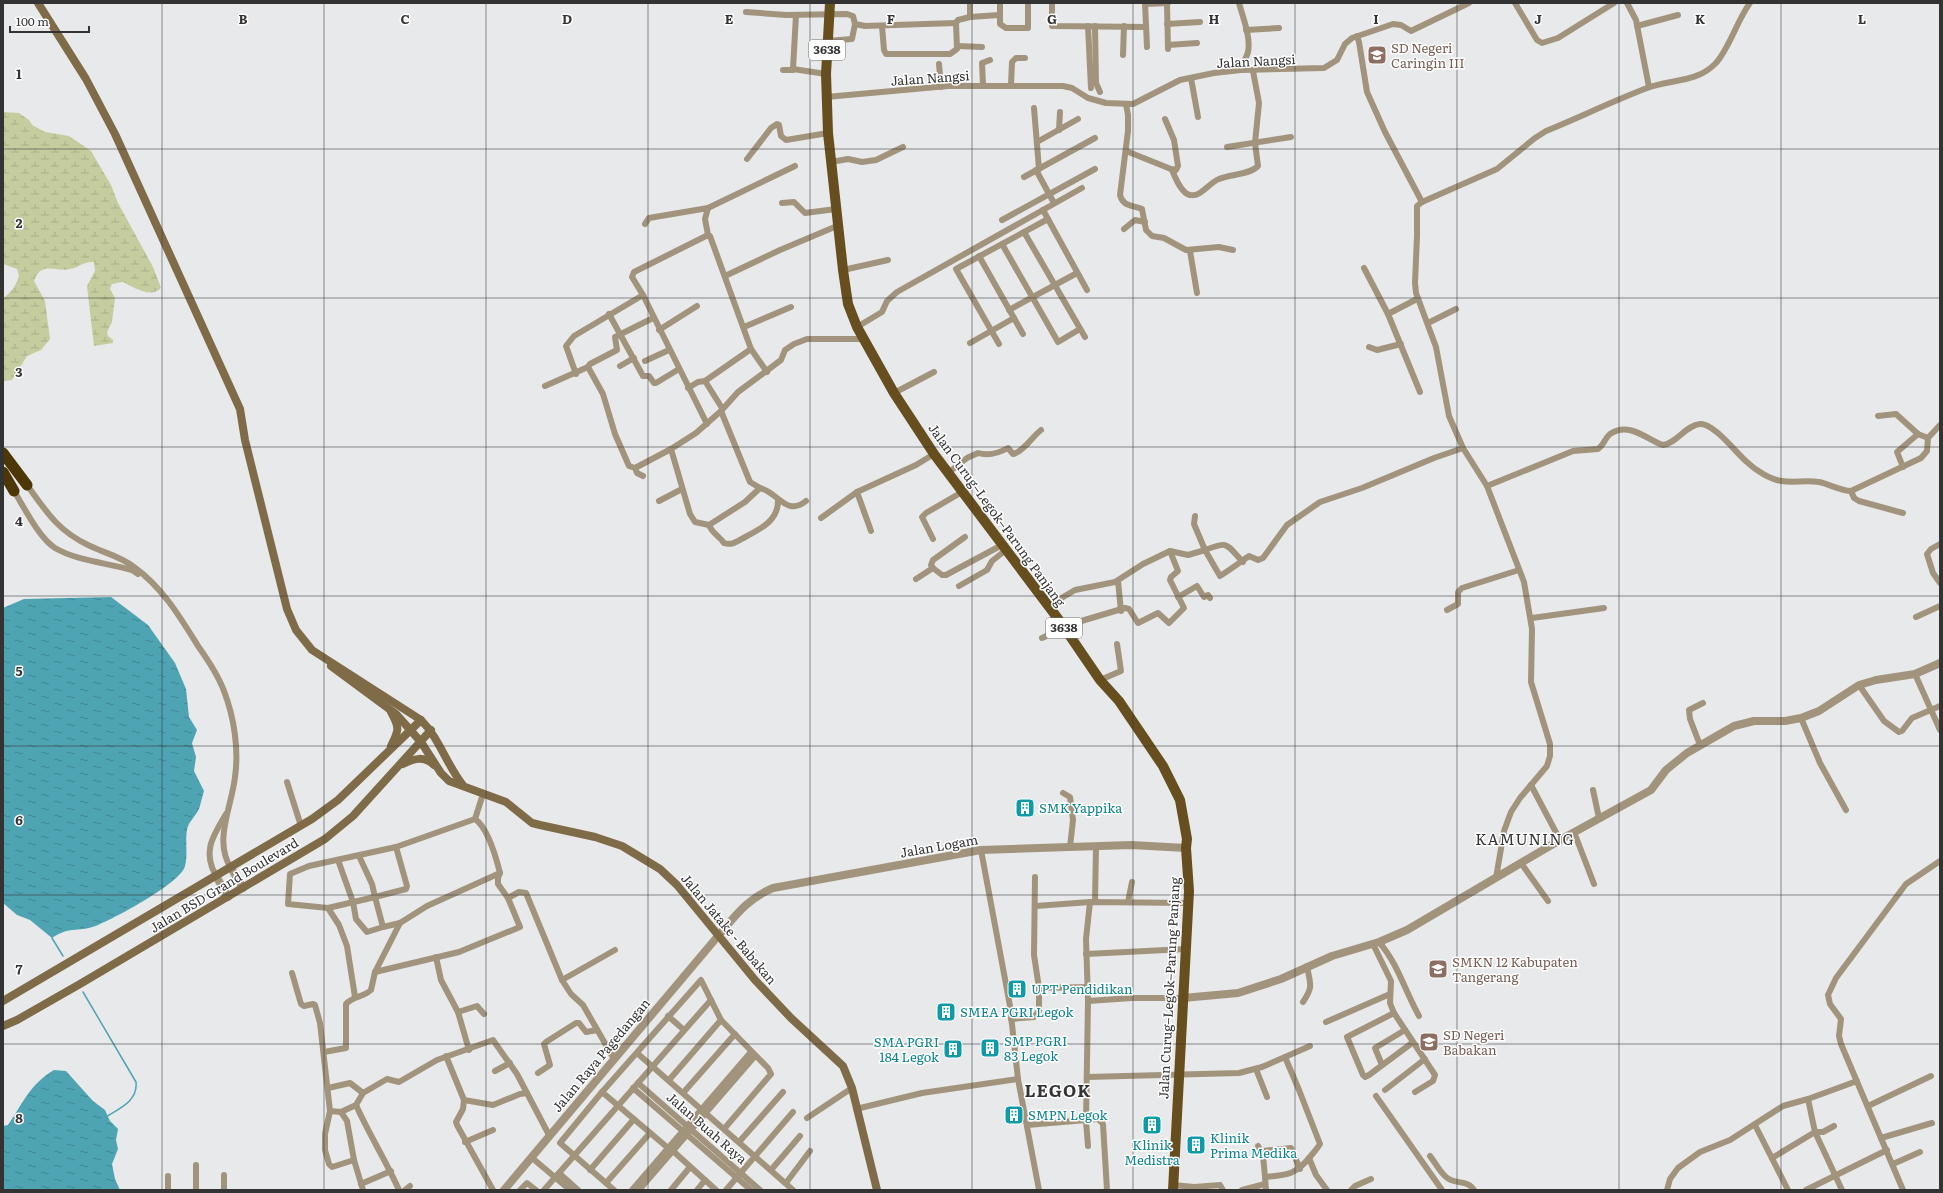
<svg xmlns="http://www.w3.org/2000/svg" width="1943" height="1193" viewBox="0 0 1943 1193" font-family="Literata,serif">
<style>
.wetland{fill:url(#wetland-marsh)}
.water{fill:url(#water-ripples)}
.lines{fill:none;stroke-linecap:round;stroke-linejoin:round}
.stream{stroke:#4ea4b3;stroke-width:1.5}
.minor{stroke:#a2947c;stroke-width:6}
.tertiary{stroke:#a2947c;stroke-width:8}
.secondary{stroke:#7f6b47;stroke-width:8}
.primary{stroke:#664e1e;stroke-width:10}
.motorway{stroke:#4d3707;stroke-width:11}
.grid{fill:none;stroke:#333334;stroke-width:1;stroke-opacity:0.55}
.labels{text-anchor:middle;stroke-width:3;stroke-linejoin:round;paint-order:stroke}
.shield{fill:#fff;stroke:#707071;stroke-width:1}
.shield-label{font-size:12px;font-weight:bold;fill:#333334}
.education-label{font-size:13px;fill:#785e54;stroke:#fff;text-anchor:start}
.street-label{font-size:13px;fill:#333334;stroke:#fff}
.culture-label{font-size:13px;fill:#0d838f;stroke:#fff;text-anchor:start}
.quarter-label{font-size:15px;letter-spacing:1px;fill:#333334;stroke:#fff}
.district-label{font-size:17px;font-weight:bold;letter-spacing:1px;fill:#333334;stroke:#fff}
.grid-label{font-size:13px;text-anchor:middle;font-weight:bold;fill:#333334;stroke:#fff;stroke-width:3;stroke-linejoin:round;paint-order:stroke}
</style>
<defs>
<pattern id="wetland-marsh" width="20" height="14" patternUnits="userSpaceOnUse"><rect width="20" height="14" fill="#c5cd9e"/><path d="M1 5h8M5 5V1M11 12h8M15 12V8" fill="none" stroke="#aab089"/></pattern>
<pattern id="water-ripples" width="26" height="14" patternUnits="userSpaceOnUse"><rect width="26" height="14" fill="#4ea4b3"/><path d="M2 4q2-2 4 0t4 0M15 11q2-2 4 0t4 0" fill="none" stroke="#418692"/></pattern>
</defs>
<rect width="100%" height="100%" fill="#e8e9ea"/>
<path class="wetland" d="M3,112L19,113L29,120L32,125L45,132L69,136L91,151L111,185L118,203L153,267L161,288C151,299 133,287 123,282L112,284L110,289L115,298L112,322L107,332L108,336L113,340V343L94,346L87,286L95,271L94,262C84,261 80,267 70,269C55,273 42,260 34,281L45,301L50,339L41,350L27,356L12,380L3,381V299C11,292 16,286 19,276L17,269L3,264Z"/>
<g class="water">
<path d="M111,597L148,625L175,663L186,689L189,717L197,730L192,743L196,757L194,771L204,791C202,797 201,803 199,809C196,816 188,822 187,830C185,840 188,855 185,866C181,883 115,918 98,925C80,933 71,925 52,938L30,920L17,915L3,903V608L24,599Z"/>
<path d="M54,1070L66,1071L93,1101L105,1110L110,1121L118,1129L116,1140L118,1149L112,1164L115,1179L120,1190H3V1126L8,1125C24,1102 29,1085 54,1070Z"/>
</g>
<g class="lines">
<g class="stream">
<path d="M52,938L63,956"/>
<path d="M83,992L136,1082C138,1101 120,1108 106,1117"/>
</g>
<g class="minor">
<path d="M1000,3V24L1006,28H1028V3"/>
<path d="M1052,3V26L1146,27"/>
<path d="M1145,3L1147,47"/>
<path d="M1167,3L1168,49"/>
<path d="M1239,3C1243,18 1251,37 1248,52C1246,58 1243,64 1241,70"/>
<path d="M1515,3L1537,40L1542,43L1558,38L1614,3"/>
<path d="M1627,3L1636,20L1649,87"/>
<path d="M1145,4L1168,3"/>
<path d="M746,12L786,15L847,14L853,16L855,24L852,39L827,41"/>
<path d="M796,15L793,69L826,74"/>
<path d="M970,17V3"/>
<path d="M855,24L865,26L956,23"/>
<path d="M1167,24L1200,22"/>
<path d="M882,26L884,50L886,54H950L957,49L956,23L958,20L970,17L999,15"/>
<path d="M1088,26L1091,88"/>
<path d="M1095,26L1096,83L1100,92"/>
<path d="M1637,26L1678,15"/>
<path d="M1246,30L1279,28"/>
<path d="M1357,36L1359,42L1367,92L1385,132L1422,202"/>
<path d="M1168,45L1197,43"/>
<path d="M957,46L982,47"/>
<path d="M1123,55L1124,26"/>
<path d="M939,64L941,87"/>
<path d="M783,70H793"/>
<path d="M1191,78L1198,117"/>
<path d="M983,85L982,63L990,60"/>
<path d="M1011,85L1012,62L1016,58H1025"/>
<path d="M826,97L948,86H1063L1072,88L1088,98L1106,103L1133,104L1180,80L1214,73L1241,70L1324,68L1337,60L1345,44L1352,38L1393,24L1401,25L1411,31L1469,3"/>
<path d="M1126,104L1128,115V131L1120,195C1123,207 1133,205 1142,209L1146,230L1152,236L1164,238L1186,250L1219,247L1233,250"/>
<path d="M1034,108L1039,169"/>
<path d="M1059,130L1060,112"/>
<path d="M1037,142L1078,119"/>
<path d="M1227,147L1291,137"/>
<path d="M1126,151L1171,169L1176,170L1178,166L1174,140L1165,119"/>
<path d="M747,159L771,128L777,124L779,125L781,136L786,140L828,133"/>
<path d="M831,162L848,159L862,162L876,160L903,147"/>
<path d="M1036,170L1054,203"/>
<path d="M1172,170C1175,177 1181,193 1190,195C1200,198 1210,182 1219,179C1230,174 1250,175 1258,166L1255,143L1259,103L1253,71"/>
<path d="M1024,177L1095,138"/>
<path d="M782,203L794,202L805,213L836,209"/>
<path d="M708,208L705,219L708,235"/>
<path d="M1043,210L1087,290"/>
<path d="M1002,220L1095,169"/>
<path d="M645,224L649,218L708,208L795,166"/>
<path d="M1124,229L1135,220L1145,222"/>
<path d="M1024,232L1085,337"/>
<path d="M1002,244L1058,342L1080,329"/>
<path d="M1190,251L1197,293"/>
<path d="M979,256L1023,334"/>
<path d="M1364,268L1388,314L1417,299"/>
<path d="M843,270L888,260"/>
<path d="M725,276L780,250L837,226"/>
<path d="M1009,310L1077,273"/>
<path d="M609,314L643,376H649L654,383H656L679,369"/>
<path d="M1388,314L1420,392"/>
<path d="M1428,323L1456,309"/>
<path d="M744,327L791,307"/>
<path d="M857,327L882,312L887,301L897,292L1082,188"/>
<path d="M659,330L697,306"/>
<path d="M970,343L1014,318"/>
<path d="M999,344L956,269L1048,219"/>
<path d="M1369,347L1377,350L1401,344"/>
<path d="M645,361L669,350"/>
<path d="M620,366L634,358"/>
<path d="M576,374L566,346L574,336L643,295"/>
<path d="M705,381L722,408"/>
<path d="M545,386L588,367"/>
<path d="M688,388L698,382L705,381L751,349"/>
<path d="M894,393L934,372"/>
<path d="M1878,416L1896,414L1918,434L1928,438"/>
<path d="M707,424L643,295L632,277L634,272L706,236H710L751,349L767,372"/>
<path d="M671,449L690,514L695,522L709,525L745,502L760,488L750,482L721,411"/>
<path d="M1903,467L1897,452L1918,434"/>
<path d="M635,468L671,449L696,433L721,411L738,392L781,360L785,350L794,344L807,339H864"/>
<path d="M948,473L967,458L978,453C988,456 999,453 1008,448L1013,454C1023,452 1032,437 1041,430"/>
<path d="M643,476L637,473L635,468L629,466L615,434L603,394L588,367L590,364L617,350L615,337L653,318"/>
<path d="M27,485C46,511 57,530 88,545C104,553 120,556 134,567C163,588 180,617 198,646C208,660 218,675 224,691C234,717 239,749 235,777C232,806 213,841 231,868"/>
<path d="M1487,486L1573,451L1598,449C1604,445 1605,438 1610,434C1630,421 1647,440 1663,445C1677,443 1686,425 1700,424C1714,423 1737,454 1747,462C1755,470 1771,480 1782,481C1794,483 1806,480 1819,482C1829,484 1841,491 1851,491L1921,458L1927,451L1928,438L1940,425"/>
<path d="M760,488C778,492 786,517 806,501"/>
<path d="M14,491C24,507 39,538 55,548C77,561 108,563 132,570L138,574"/>
<path d="M1851,491L1854,498L1859,501L1903,513"/>
<path d="M659,501L682,489"/>
<path d="M821,518L857,492"/>
<path d="M709,525C712,533 719,536 724,543C733,546 739,540 747,536C762,528 778,520 778,501"/>
<path d="M871,531L857,492L916,465L934,454"/>
<path d="M933,539L922,517L926,513L962,492"/>
<path d="M1940,544L1931,549L1927,554L1933,573L1940,583"/>
<path d="M1243,562C1225,543 1229,541 1205,550L1220,576C1230,570 1239,563 1249,556L1258,560L1263,558L1287,525L1320,502L1362,488L1434,458L1463,448"/>
<path d="M933,568L931,565L933,560L965,537"/>
<path d="M916,579L933,568L942,575H946L1002,545"/>
<path d="M1118,581L1121,611"/>
<path d="M959,586L987,570L992,561L1006,550"/>
<path d="M1178,597L1197,586L1204,597L1208,595L1210,598"/>
<path d="M1048,606L1075,590L1115,582L1143,564L1170,551L1188,555L1205,550L1194,524L1195,516"/>
<path d="M1447,610L1458,604V592L1462,588L1519,570"/>
<path d="M1916,617L1940,606"/>
<path d="M1532,618L1604,608"/>
<path d="M1042,638L1078,622L1125,608L1129,609L1138,623L1158,613L1169,623L1184,608L1170,580L1171,577L1178,571L1170,551"/>
<path d="M1915,674L1940,730"/>
<path d="M1100,680L1121,671L1117,644"/>
<path d="M1859,685L1884,721L1899,732L1902,731L1912,718L1940,706"/>
<path d="M1801,718L1820,763L1846,810"/>
<path d="M1700,745L1690,719L1689,710L1703,703"/>
<path d="M287,782L301,826"/>
<path d="M1531,785L1560,840"/>
<path d="M1593,790L1599,818"/>
<path d="M1063,793L1070,797L1073,820L1070,847"/>
<path d="M475,819L396,847L309,866L290,874L288,904L328,908L375,897L383,927L400,923L427,906L500,873"/>
<path d="M475,819L483,794"/>
<path d="M1574,832L1594,884"/>
<path d="M981,850L1010,1006L1018,1079L1039,1190"/>
<path d="M359,856L372,884L375,897L406,889L407,886L396,847"/>
<path d="M338,860L353,902L356,919L367,932L383,927"/>
<path d="M1521,863L1548,901"/>
<path d="M216,876C202,851 213,836 226,814"/>
<path d="M1496,878L1504,831L1511,812L1520,798L1547,766L1550,756V744L1531,682L1532,629L1524,582L1487,486L1463,448L1449,416L1436,347L1416,293L1415,283L1417,236V206L1422,202L1497,169L1535,138L1546,131C1580,117 1613,101 1647,88C1671,79 1696,83 1715,64C1729,50 1737,20 1750,3"/>
<path d="M508,898L519,892L526,893L562,980L571,994L583,1005L614,1059"/>
<path d="M1095,902L1096,847"/>
<path d="M1128,902L1132,882"/>
<path d="M1036,906L1090,902L1188,903"/>
<path d="M328,908L339,925L347,946L355,997"/>
<path d="M1379,942C1398,964 1405,991 1419,1016"/>
<path d="M1373,944L1391,981L1390,1003L1394,1013L1435,1075L1433,1081L1415,1092"/>
<path d="M1086,954L1186,949"/>
<path d="M436,957L441,980L458,1012L469,1050"/>
<path d="M375,972L459,952L520,927L508,898L498,884V878L500,873C496,857 488,828 475,819"/>
<path d="M292,973L301,1004L304,1006L313,1004L315,1005L320,1023L330,1111L325,1134V1150L329,1164L332,1167L354,1160"/>
<path d="M562,980L615,950"/>
<path d="M1039,988L1087,987"/>
<path d="M1088,1001L1132,998H1183"/>
<path d="M1303,1002C1314,986 1310,984 1307,966"/>
<path d="M458,1012L477,1006L484,1014"/>
<path d="M1394,1013L1347,1037L1363,1075L1365,1077L1369,1075L1412,1043"/>
<path d="M668,1016L684,1030"/>
<path d="M1011,1019L1034,1017L1039,1011V988L1034,955L1035,877"/>
<path d="M1326,1022L1390,994"/>
<path d="M324,1052L346,1048V1004C353,996 364,997 371,990L375,972L400,923"/>
<path d="M637,1053L793,1190"/>
<path d="M446,1056L464,1100L463,1109L456,1122L457,1125L493,1190"/>
<path d="M1285,1057L1310,1046"/>
<path d="M1382,1065L1375,1048L1405,1030"/>
<path d="M1256,1069L1267,1097"/>
<path d="M495,1071L510,1063"/>
<path d="M538,1073L550,1065L544,1044L546,1042L576,1023H579L586,1032L597,1030"/>
<path d="M1087,1077L1239,1073L1262,1067L1285,1057L1299,1090L1320,1144C1317,1149 1313,1153 1310,1157C1295,1175 1287,1175 1265,1177L1266,1190"/>
<path d="M669,1080L721,1020"/>
<path d="M638,1083L760,1190"/>
<path d="M328,1088L350,1083L363,1093"/>
<path d="M633,1088L751,1190"/>
<path d="M1385,1090L1425,1059"/>
<path d="M602,1092L668,1148"/>
<path d="M683,1093L735,1034"/>
<path d="M1376,1096L1442,1190"/>
<path d="M1808,1099L1815,1132L1842,1190"/>
<path d="M464,1100L493,1105L520,1094L527,1093"/>
<path d="M356,1105C369,1134 386,1161 399,1190"/>
<path d="M1868,1106L1931,1076"/>
<path d="M856,1109L922,1093L1018,1079"/>
<path d="M330,1111L341,1112L356,1105L363,1093L387,1079L399,1082L437,1060L493,1040L517,1074L549,1135"/>
<path d="M341,1112L347,1121L354,1160L363,1190"/>
<path d="M807,1118L852,1088"/>
<path d="M1027,1125L1098,1119L1103,1124L1107,1190"/>
<path d="M1755,1125L1788,1190"/>
<path d="M1881,1138L1932,1123"/>
<path d="M465,1142L493,1130"/>
<path d="M739,1142L783,1092"/>
<path d="M1088,1146L1086,1121L1088,1001L1086,939L1090,902"/>
<path d="M1258,1146L1263,1155L1265,1177"/>
<path d="M673,1151L716,1190"/>
<path d="M1262,1151L1291,1148L1300,1169"/>
<path d="M1430,1156C1435,1162 1439,1171 1446,1177C1454,1185 1468,1179 1474,1190"/>
<path d="M531,1157L570,1190"/>
<path d="M1309,1158L1316,1175L1327,1190"/>
<path d="M1772,1158L1815,1132H1823L1834,1126"/>
<path d="M1893,1164L1920,1152"/>
<path d="M196,1165V1190"/>
<path d="M590,1170L634,1119"/>
<path d="M771,1170L800,1136"/>
<path d="M559,1173L578,1190"/>
<path d="M224,1175V1190"/>
<path d="M606,1183L650,1133"/>
<path d="M786,1183L810,1151"/>
<path d="M361,1184L391,1171"/>
<path d="M1173,1185L1194,1187L1220,1185L1223,1190"/>
<path d="M168,1190V1176"/>
<path d="M405,1190L410,1186"/>
<path d="M520,1190L527,1183L536,1190"/>
<path d="M544,1190L711,1000"/>
<path d="M614,1190L560,1143L602,1092L701,980L721,1020L768,1068L771,1074L724,1129"/>
<path d="M632,1190L751,1052"/>
<path d="M639,1190L755,1056"/>
<path d="M671,1190L690,1167"/>
<path d="M697,1190L705,1180"/>
<path d="M726,1190L793,1112"/>
<path d="M1242,1190L1265,1184"/>
<path d="M1351,1190L1355,1186L1371,1179"/>
<path d="M1667,1190L1670,1179L1678,1168L1700,1152L1730,1140L1783,1106L1808,1099L1857,1081"/>
<path d="M1806,1190L1887,1150"/>
<path d="M1903,1190L1841,1044L1839,1036L1841,1019L1830,1004L1828,995L1836,978L1906,884L1940,861"/>
</g>
<g class="tertiary">
<path d="M231,868L243,888"/>
<path d="M216,876L228,897"/>
<path d="M1183,998L1238,993L1281,979L1332,956L1379,942L1407,930L1560,840L1651,790L1666,770L1687,753L1734,726L1754,721H1785L1801,718L1819,711L1859,685L1876,680L1915,674L1940,663"/>
<path d="M504,1190L718,936C736,915 747,899 773,888L981,850L1131,845L1186,848"/>
</g>
<g class="secondary">
<path d="M38,3L86,79L115,134L240,409L245,440L287,609L296,630L312,650L421,720C439,738 446,763 462,784"/>
<path d="M331,666L396,714L421,742L441,773L449,781L506,802L532,823L540,825L595,837L622,846L660,869L677,885L755,980L791,1018L843,1066L852,1088L877,1190"/>
<path d="M391,746C399,730 400,728 391,712"/>
<path d="M403,764C415,758 424,756 434,765"/>
<path d="M3,1001L312,819L338,800L421,720"/>
<path d="M3,1026L17,1020L80,984L325,839L353,816L431,730"/>
</g>
<path class="primary" d="M830,3L826,74L828,133L843,270L848,304L857,327L894,393L934,454L1059,620L1100,680L1119,701L1163,766L1180,800L1187,839L1186,848L1189,891L1173,1190"/>
<g class="motorway">
<path d="M3,453L27,485"/>
<path d="M3,472L14,491"/>
</g>
</g>
<path class="grid" d="M162,3V1190M324,3V1190M486,3V1190M648,3V1190M810,3V1190M972,3V1190M1133,3V1190M1295,3V1190M1457,3V1190M1619,3V1190M1781,3V1190M3,149H1940M3,298H1940M3,447H1940M3,596H1940M3,746H1940M3,895H1940M3,1044H1940"/>
<defs>
<symbol id="school-square" viewBox="-11 -11 22 22"><rect x="-9" y="-9" width="18" height="18" rx="4" fill="#8d6e63" stroke="#fff"/><path d="M0-5L7-2L0 1L-7-2ZM-4 1L0 2.5L4 1V4Q0 6-4 4Z" fill="#fff"/></symbol>
<symbol id="building-square" viewBox="-11 -11 22 22"><rect x="-9" y="-9" width="18" height="18" rx="4" fill="#0f9aa8" stroke="#fff"/><path d="M-4-6H4V6H1V3H-1V6H-4ZM-2.5-4.3h1.7v1.8h-1.7ZM.8-4.3h1.7v1.8H.8ZM-2.5-1h1.7V.8h-1.7ZM.8-1h1.7V.8H.8Z" fill="#fff"/></symbol>
</defs>
<g fill-rule="evenodd">
<use href="#school-square" x="1366" y="44" width="22" height="22"/>
<use href="#building-square" x="1014" y="797" width="22" height="22"/>
<use href="#school-square" x="1427" y="958" width="22" height="22"/>
<use href="#building-square" x="1006" y="978" width="22" height="22"/>
<use href="#building-square" x="935" y="1001" width="22" height="22"/>
<use href="#school-square" x="1418" y="1031" width="22" height="22"/>
<use href="#building-square" x="979" y="1037" width="22" height="22"/>
<use href="#building-square" x="942" y="1038" width="22" height="22"/>
<use href="#building-square" x="1003" y="1104" width="22" height="22"/>
<use href="#building-square" x="1141" y="1114" width="22" height="22"/>
<use href="#building-square" x="1185" y="1134" width="22" height="22"/>
</g>
<g class="labels">
<g class="shield">
<rect x="809" y="40" width="36" height="20" rx="3"/>
<rect x="1046" y="618" width="36" height="20" rx="3"/>
</g>
<g class="shield-label">
<text x="827" y="54">3638</text>
<text x="1064" y="632">3638</text>
</g>
<g class="education-label">
<text x="1391" y="53">SD Negeri<tspan x="1391" dy="15">Caringin III</tspan></text>
<text x="1452" y="967">SMKN 12 Kabupaten<tspan x="1452" dy="15">Tangerang</tspan></text>
<text x="1443" y="1040">SD Negeri<tspan x="1443" dy="15">Babakan</tspan></text>
</g>
<g class="street-label">
<text transform="translate(1256 61) rotate(-3)" y="5">Jalan Nangsi</text>
<text transform="translate(930 78) rotate(-4)" y="5">Jalan Nangsi</text>
<text transform="translate(997 515) rotate(54)" y="5">Jalan Curug–Legok–Parung Panjang</text>
<text transform="translate(939 846) rotate(-10)" y="5">Jalan Logam</text>
<text transform="translate(224 885) rotate(-31)" y="5">Jalan BSD Grand Boulevard</text>
<text transform="translate(729 929) rotate(50)" y="5">Jalan Jatake - Babakan</text>
<text transform="translate(1169 988) rotate(-87)" y="5">Jalan Curug–Legok–Parung Panjang</text>
<text transform="translate(601 1055) rotate(-50)" y="5">Jalan Raya Pagedangan</text>
<text transform="translate(707 1128) rotate(41)" y="5">Jalan Buah Raya</text>
</g>
<g class="culture-label">
<text x="1039" y="813">SMK Yappika</text>
<text x="1031" y="994">UPT Pendidikan</text>
<text x="960" y="1017">SMEA PGRI Legok</text>
<text x="1004" y="1046">SMP PGRI<tspan x="1004" dy="15">83 Legok</tspan></text>
<text x="939" y="1047" text-anchor="end">SMA PGRI<tspan x="939" dy="15">184 Legok</tspan></text>
<text x="1028" y="1120">SMPN Legok</text>
<text x="1210" y="1143">Klinik<tspan x="1210" dy="15">Prima Medika</tspan></text>
<text x="1152" y="1150" text-anchor="middle">Klinik<tspan x="1152" dy="15">Medistra</tspan></text>
</g>
<g class="quarter-label">
<text x="1525" y="845">KAMUNING</text>
</g>
<g class="district-label">
<text x="1058" y="1097">LEGOK</text>
</g>
</g>
<g class="grid-label">
<text x="243" y="24">B</text>
<text x="405" y="24">C</text>
<text x="567" y="24">D</text>
<text x="729" y="24">E</text>
<text x="891" y="24">F</text>
<text x="1052" y="24">G</text>
<text x="1214" y="24">H</text>
<text x="1376" y="24">I</text>
<text x="1538" y="24">J</text>
<text x="1700" y="24">K</text>
<text x="1862" y="24">L</text>
<text x="19" y="79">1</text>
<text x="19" y="228">2</text>
<text x="19" y="377">3</text>
<text x="19" y="526">4</text>
<text x="19" y="676">5</text>
<text x="19" y="825">6</text>
<text x="19" y="974">7</text>
<text x="19" y="1123">8</text>
</g>
<rect width="1943" height="1193" fill="none" stroke="#333334" stroke-width="8"/>
<path d="M10 26v6h79v-6" fill="none" stroke="#333334" stroke-width="2"/>
<text x="16" y="26" font-size="12" fill="#333334" stroke="#ffffff" stroke-width="3" paint-order="stroke">100 m</text>
</svg>
